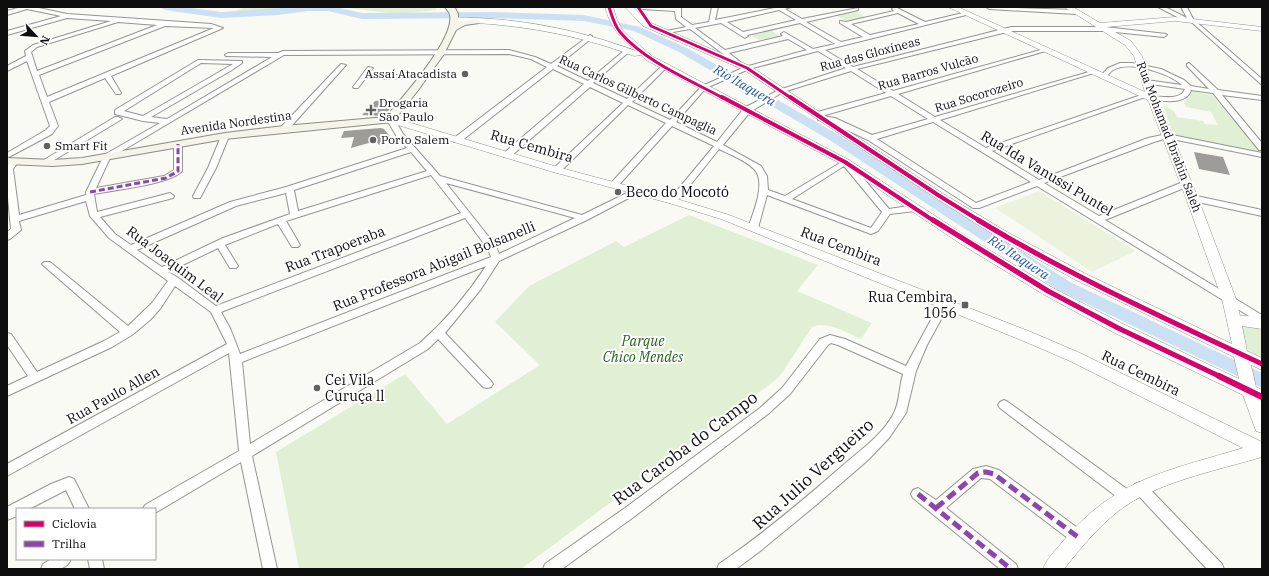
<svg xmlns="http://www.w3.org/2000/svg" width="1269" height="576" viewBox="0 0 1269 576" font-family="'IBM Plex Serif',serif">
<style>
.green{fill:#e1f0d5}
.pitch{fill:#ebf3de}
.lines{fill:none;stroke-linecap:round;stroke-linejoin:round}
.river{fill:#cbe1f3;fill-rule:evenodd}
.building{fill:#9e9c99}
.minor-casing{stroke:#949492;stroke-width:2}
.tertiary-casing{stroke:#949492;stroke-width:1}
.secondary-casing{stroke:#8b8b88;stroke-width:2}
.minor{fill:#fefefd;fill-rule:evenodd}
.tertiary{fill:#fefefd;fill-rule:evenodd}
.secondary{fill:#f4f4eb;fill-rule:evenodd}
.quiet-far1{stroke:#8e44ad;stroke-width:3;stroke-dasharray:6 3;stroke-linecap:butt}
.quiet{stroke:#8e44ad;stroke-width:5;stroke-dasharray:10 5;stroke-linecap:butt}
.cycleway-far3-casing{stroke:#fff;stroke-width:4.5}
.cycleway-far2-casing{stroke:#fff;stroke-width:6}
.cycleway-far1-casing{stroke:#fff;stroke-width:8}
.cycleway-casing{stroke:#fff;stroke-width:9}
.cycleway-far3{stroke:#d6006c;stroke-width:3}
.cycleway-far2{stroke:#d6006c;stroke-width:4}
.cycleway-far1{stroke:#d6006c;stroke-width:5}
.cycleway{stroke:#d6006c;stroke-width:6}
.poi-dot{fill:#61615e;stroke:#fff;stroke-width:1.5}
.labels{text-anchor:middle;stroke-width:4;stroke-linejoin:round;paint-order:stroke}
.far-street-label{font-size:12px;fill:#0e0e0e;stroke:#fff}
.far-poi-label{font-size:12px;fill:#0e0e0e;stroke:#fff;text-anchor:start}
.far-water-label{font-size:13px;font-style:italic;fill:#1f5598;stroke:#fff}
.street-label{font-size:14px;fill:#0e0e0e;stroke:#fff}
.poi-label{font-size:14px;fill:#0e0e0e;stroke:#fff;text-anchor:start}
.park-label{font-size:14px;font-style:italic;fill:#286222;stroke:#fff}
.near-street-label{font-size:17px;fill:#0e0e0e;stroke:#fff}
</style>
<rect width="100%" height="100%" fill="#fafaf4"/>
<g class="green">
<path d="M245,7H298L233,12Z"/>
<path d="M340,7H434L437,10L397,14Z"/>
<path d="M855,11L865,17L846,21L836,15Z"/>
<path d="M771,30L780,36L759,40L750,35Z"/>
<path d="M1191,91L1212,95L1262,153L1174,136L1163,105L1174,111L1177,117L1203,121L1205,124L1218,125L1211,112L1186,107L1184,102L1190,96Z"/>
<path d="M689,215L818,265L797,291L872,323L861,339C847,333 828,321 812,327L782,373L778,378L521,569H299L276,452L405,374L447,424L540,365L495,322L529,286L616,241L624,247Z"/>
<path d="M1251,324L1262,331V357L1248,351L1241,325Z"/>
</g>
<path class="pitch" d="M1039,191L1136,251L1092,272L995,208Z"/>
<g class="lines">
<path class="river" d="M160,7H184L221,12L295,7H335L362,13L491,12L584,15L640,27L687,48L839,135L1070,282L1262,373V388L1058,290L831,141L679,52L634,31L584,21L491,18L362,19L328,11H308L278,15L221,18L165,10Z"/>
</g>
<g class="building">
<path d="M386,100L396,101L384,116L362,115L375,101Z"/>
<path d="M381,128L384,129L393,140L379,145L376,141L351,148L354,137L341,138L344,131Z"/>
<path d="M1194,152L1223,157L1230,175L1199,169Z"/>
</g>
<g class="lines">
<defs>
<g id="minor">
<path d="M21,7H34L67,14L211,24L223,28L111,76L121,93L120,94H116L105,78L49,102L58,126L52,134L7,158V153L46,130L50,126L27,61L7,71V66L26,56L25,51L33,45L111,21L67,18L7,35V31L61,16L27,9L7,15V11ZM118,22L157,25L37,71L31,52L37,47ZM165,26L214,28L47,97L39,75Z"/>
<path d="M639,7H681V17L692,25L709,22L712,7H718L715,20L780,7H791L785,9L802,19L858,8V10L806,22L841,42L863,37L840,23V21L846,22L894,11L892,9L895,7L925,22L967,12L970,14L825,50L853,67L1011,27H1105L1166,34L1167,35L1164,37L1105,31H1011L857,69L893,91L1044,49L1049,50L898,94L935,117L1092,71L1097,72L940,120L986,148L1144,94H1148V96L992,151L1039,180L1148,138L1167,134L1262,153V157L1167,138L1154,142L1044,183L1099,216L1183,182H1189L1190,184L1189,186L1105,220L1262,315V324L1037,186L979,208H973L868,140L830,122L818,120V117L813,115L814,113L886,93L851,71L783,92L750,112L723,145L761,166L767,176L768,190L785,196L845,160H848L889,209L915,205L919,208L915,211L890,214L878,231L871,234L767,195L758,228L753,231L750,230L748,228C753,213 767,182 754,169C745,160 731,155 719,149L676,203H670L669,201L670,199L714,146L672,126L617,187H611L610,185L611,183L666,123L628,105L560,172H554V168L623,103L590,87L510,157H504V153L584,84L553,69L460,142H454V138L547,67L531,59L509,54L284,55L110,158L96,188L164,176L174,170V144L178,142L182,144V171C172,184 113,190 94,194L97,212L170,193L174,196L173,198L100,217L115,234L131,245L230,202L286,187L407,148L397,137L387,120L391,118H394L403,134L440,176L582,215L635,189H641L642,191L587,220L499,261L481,289L445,333L491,381L493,384L491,387L487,388L483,387L438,339L428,349L252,456L277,569H263L241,462L155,513V509H143L145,505L239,451L229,353L7,476V464L227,344L211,312L175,286L160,309L150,320L132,335L112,347L7,396V386L28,376L7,345V333L11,334L37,372L104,341L120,332L44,266L42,264L44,262H50L128,326L152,303L168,281L109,238L90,216L86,201L19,221L21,230L10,239L7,240V232L11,229L7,188V166L12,159H18L19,161L13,169L19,215L86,195V192L104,155L160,123L143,121L115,114V110L198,60L242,61V63L232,70L151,117L167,119L272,57L226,56L225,55L228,53H278L283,51L509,50L535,57L551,64L590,35L592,36V38L557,66L588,81L626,49H630V51L593,83L627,99L662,66H666V68L632,102L670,120L702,86L745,67L807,50L788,39L729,53L744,65L739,66L690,29L662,34V32L686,27L676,19L675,11L642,9ZM779,10L796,20L743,32L727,22ZM898,13L919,24L870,35L851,24ZM721,23L745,38L748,36L747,35L800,23L835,44L813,49L784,32L781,34L783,36L725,50L695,28ZM818,51L846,68L779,90L744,108L717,142L676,122L706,88L749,69ZM201,63L233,64L143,116L124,111ZM891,96L928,119L872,135L835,118L822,116ZM933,122L1031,182L976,203L877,139ZM411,152L427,171L298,211L294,190ZM844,166L882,212L871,228L792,199ZM431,175L461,213L216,306L177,277L168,272L218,248L230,268H236L238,266L225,245L278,224L292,247H298L300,245L286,221ZM446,183L575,218L499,254L496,246ZM286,193L290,214L223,238L162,267L137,250L236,206ZM465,218L488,249L491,257L240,354L230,328L221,312ZM486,266C467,295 446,320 420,343L250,444L242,362Z"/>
<path d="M986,7L1076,10L1079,12L1076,14L989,9Z"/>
<path d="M1158,7H1165L1187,18L1181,7H1187L1193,19L1262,79V85L1188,19L1183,20Z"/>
<path d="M1120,63H1132L1161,69L1184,80L1191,86L1209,89L1187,66V64L1189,63L1218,90L1262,96V100L1222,95L1262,143V150H1259L1213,93L1191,90C1187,105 1164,101 1152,100L1150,99V97C1160,95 1180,102 1185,89L1144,83L1143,82L1146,80L1182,85C1169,73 1129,60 1113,70C1110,72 1108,75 1106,77H1102L1101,76L1108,68Z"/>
<path d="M341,64L346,65L287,131H281V127Z"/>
<path d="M368,67L373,68L368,75H423L426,77L423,79H365L358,88H354L353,87Z"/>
<path d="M115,117H118L122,119L46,165H43L39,163Z"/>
<path d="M222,134H228L229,136L216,168L200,198H194L193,196L208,168Z"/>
<path d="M1192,195L1262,210V216L1189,200L1188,198L1189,196Z"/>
<path d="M945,299L949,300L950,303L927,345L916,371L906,413L889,438L868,460L816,505L759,552L736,569H717L719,564C762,535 802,501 841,467C859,451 883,435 894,413C900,401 899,387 903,374L838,345L831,343L828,345L790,394L768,414L635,516L562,569H543L545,564L625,508L760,408L782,388L820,339L830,335L845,339L906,366L940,303L941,300Z"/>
<path d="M1004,400L1008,402L1131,492L1133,496L1131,500L1126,502L1121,500L1000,408L998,405L1000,402Z"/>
<path d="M986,466L999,470L1083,532L1085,537L1083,542L1078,544L1073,542L990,479L981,478L946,508L1016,564L1018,569H1000L913,498L911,494L913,490L918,488L936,500L973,469Z"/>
<path d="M69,477L74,479L89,509H75L66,490L29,509H17V516L7,520V507L51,484Z"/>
<path d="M1140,482L1145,484L1222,564L1224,569H1207L1135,492L1133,488L1135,484Z"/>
<path d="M51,559H71C66,572 52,569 41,569L43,564Z"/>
<path d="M88,559H102L104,569H90Z"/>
</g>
<g id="tertiary">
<path d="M605,7H613L617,20L623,31L652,56L849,160L969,238L1053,288L1123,324L1239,379L1234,357L1074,279L999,238L934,197L744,70L643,26L625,7H633L649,22L750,66L942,193L1007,232L1084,273L1232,344L1222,299L1186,198L1148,100L948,7H958L1145,92L1134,56L1125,45L1064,7H1073L1100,23L1175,17L1262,27V31L1175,21L1106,27L1131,41L1142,56L1157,98L1198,198L1236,299L1240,316H1249L1262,319V329L1242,326L1247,351L1262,358V370L1251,365L1256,387L1262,390V433L1256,431L1243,395L1113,332L1043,294L961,244L841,164L646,60L641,55L634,56C576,34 517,24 455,22L451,20C456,16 468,18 475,18C530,20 585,32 636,51C619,36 612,30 605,7Z"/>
<path d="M391,117L561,168L677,199L729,215L1031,332L1080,353L1262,442V457C1221,469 1169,480 1133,501C1105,518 1084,544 1064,569H1043C1047,558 1057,549 1064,540C1116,478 1171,470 1243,448L1070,361L1021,340L721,219L669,203L553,172L388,122L386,120Z"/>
</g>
<path id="secondary" d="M445,7L455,8L458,14V22L476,19L480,21L479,23L465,25L456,30L444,54L419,89L393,122L225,139L82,164L53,166L7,164V158L53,160L82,158L225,133L284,126L386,117C402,98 455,39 450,15C449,11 447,10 445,7Z"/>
</defs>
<use href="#minor" class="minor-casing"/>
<use href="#tertiary" class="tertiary-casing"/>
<use href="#secondary" class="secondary-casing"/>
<use href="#minor" class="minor"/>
<use href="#tertiary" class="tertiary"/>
<use href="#secondary" class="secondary"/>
<path class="quiet-far1" d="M90,192L166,178L178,171V144"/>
<g class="quiet">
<path d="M918,494L1011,569"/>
<path d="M936,508L978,473L986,472L994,474L1078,537"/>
</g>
<defs>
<g id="cycleway-far3">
<path d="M609,7C612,16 614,25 620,32C644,61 690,80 723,98"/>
<path d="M638,7L651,26L747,68L791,98"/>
</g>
<g id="cycleway-far2">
<path d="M722,97L845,162L934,221"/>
<path d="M790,97L938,195L980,221"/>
</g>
<g id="cycleway-far1">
<path d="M933,220L1048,291L1118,328L1221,377"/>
<path d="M978,220C1069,275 1166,319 1262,364"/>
</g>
<path id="cycleway" d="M1219,376L1262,397"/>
</defs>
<use href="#cycleway-far3" class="cycleway-far3-casing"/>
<use href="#cycleway-far2" class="cycleway-far2-casing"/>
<use href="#cycleway-far1" class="cycleway-far1-casing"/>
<use href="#cycleway" class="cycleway-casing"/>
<use href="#cycleway-far3" class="cycleway-far3"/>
<use href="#cycleway-far2" class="cycleway-far2"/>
<use href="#cycleway-far1" class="cycleway-far1"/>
<use href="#cycleway" class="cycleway"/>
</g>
<g class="poi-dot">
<circle cx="465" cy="74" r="4"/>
<path d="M369 104h4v4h4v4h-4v4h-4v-4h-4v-4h4z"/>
<circle cx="373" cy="140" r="4"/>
<circle cx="47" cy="146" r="4"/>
<circle cx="618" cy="192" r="4"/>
<rect x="961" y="301" width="8" height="8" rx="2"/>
<circle cx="317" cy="388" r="4"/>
</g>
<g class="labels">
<g class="far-street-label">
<text transform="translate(870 54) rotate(-15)" y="4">Rua das Gloxíneas</text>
<text transform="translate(928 72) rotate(-16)" y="4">Rua Barros Vulcão</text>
<text transform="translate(638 95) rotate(25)" y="4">Rua Carlos Gilberto Campaglia</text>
<text transform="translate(979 95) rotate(-17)" y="4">Rua Socorozeiro</text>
<text transform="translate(236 123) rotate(-8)" y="4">Avenida Nordestina</text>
<text transform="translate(1169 137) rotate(69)" y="4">Rua Mohamad Ibrahin Saleh</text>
</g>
<g class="far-poi-label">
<text x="457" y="78" text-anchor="end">Assaí Atacadista</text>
<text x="379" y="107">Drogaria<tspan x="379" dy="14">São Paulo</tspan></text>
<text x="381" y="144">Porto Salem</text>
<text x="55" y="150">Smart Fit</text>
</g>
<g class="far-water-label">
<text transform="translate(745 85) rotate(30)" y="5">Rio Itaquera</text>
<text transform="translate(1019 257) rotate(33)" y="5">Rio Itaquera</text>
</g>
<g class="street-label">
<text transform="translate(532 146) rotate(16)" y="5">Rua Cembira</text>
<text transform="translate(1047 173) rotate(31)" y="5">Rua Ida Vanussi Puntel</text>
<text transform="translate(841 246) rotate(21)" y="5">Rua Cembira</text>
<text transform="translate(335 249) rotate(-21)" y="5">Rua Trapoeraba</text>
<text transform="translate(175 264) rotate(37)" y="5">Rua Joaquim Leal</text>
<text transform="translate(434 266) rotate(-22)" y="5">Rua Professora Abigail Bolsanelli</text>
<text transform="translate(1141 373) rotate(26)" y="5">Rua Cembira</text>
<text transform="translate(113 395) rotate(-29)" y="5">Rua Paulo Allen</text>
</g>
<g class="poi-label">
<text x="626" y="197">Beco do Mocotó</text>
<text x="957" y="302" text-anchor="end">Rua Cembira,<tspan x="957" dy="16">1056</tspan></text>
<text x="325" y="385">Cei Vila<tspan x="325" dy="16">Curuça ll</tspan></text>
</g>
<g class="park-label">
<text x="643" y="346">Parque<tspan x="643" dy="16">Chico Mendes</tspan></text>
</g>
<g class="near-street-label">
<text transform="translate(685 448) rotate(-37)" y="6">Rua Caroba do Campo</text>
<text transform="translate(813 474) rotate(-42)" y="6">Rua Julio Vergueiro</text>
</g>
</g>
<rect width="1269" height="576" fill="none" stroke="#0e0e0e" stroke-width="16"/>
<rect x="16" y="508" width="140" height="52" fill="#ffffff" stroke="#9f9f9f"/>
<rect x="24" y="521" width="20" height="6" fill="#d6006c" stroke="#9f9f9f"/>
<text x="52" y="528" font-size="12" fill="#0e0e0e">Ciclovia</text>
<rect x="24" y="541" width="20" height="6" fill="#8e44ad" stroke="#9f9f9f"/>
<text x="52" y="548" font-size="12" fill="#0e0e0e">Trilha</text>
<g transform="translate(36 36) rotate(116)" stroke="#ffffff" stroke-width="3" paint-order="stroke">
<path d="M0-3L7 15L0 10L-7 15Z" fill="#0e0e0e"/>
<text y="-6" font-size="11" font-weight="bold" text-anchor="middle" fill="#0e0e0e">N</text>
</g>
</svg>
